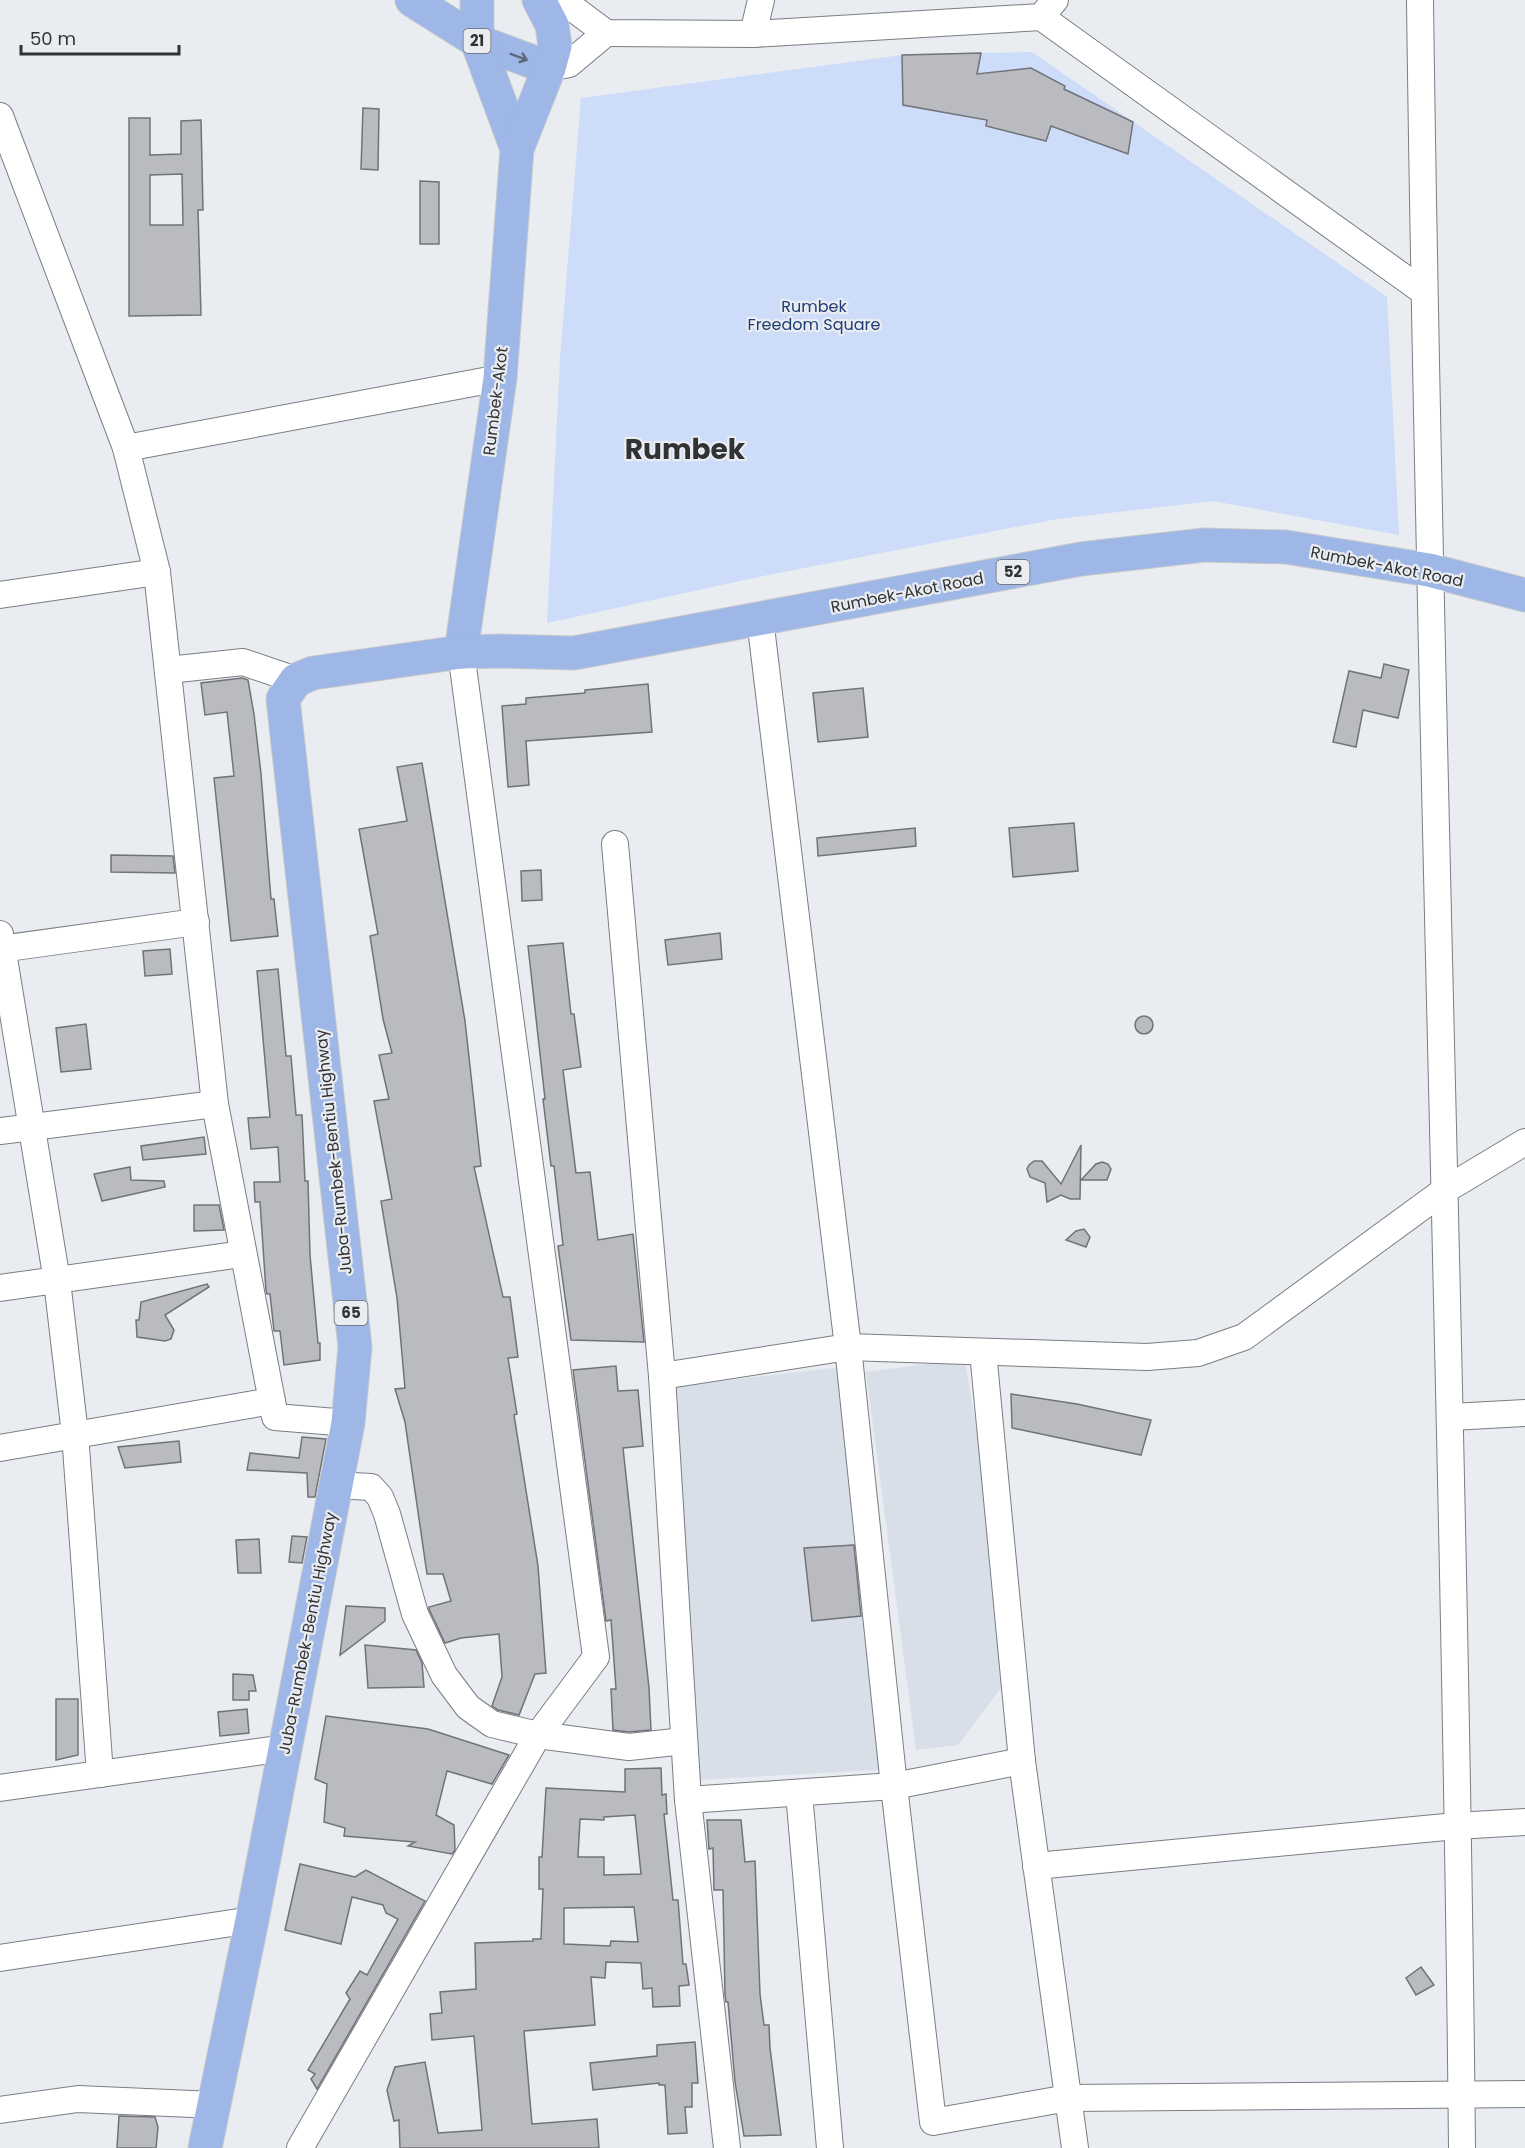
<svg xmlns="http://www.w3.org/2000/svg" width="1525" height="2148" viewBox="0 0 1525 2148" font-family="Poppins,sans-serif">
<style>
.built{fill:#d8dfe9}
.green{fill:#ccdcf9}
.building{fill:#b9bbc0;stroke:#707377;stroke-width:1.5;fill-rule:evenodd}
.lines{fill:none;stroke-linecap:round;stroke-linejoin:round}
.street-casing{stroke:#7a7d82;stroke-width:28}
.primary-casing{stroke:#c9caca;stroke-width:35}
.street{stroke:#fff;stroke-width:26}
.primary{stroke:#9eb7e6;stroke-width:33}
.oneway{stroke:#5d677b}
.labels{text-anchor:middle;stroke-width:4.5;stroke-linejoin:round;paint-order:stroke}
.shield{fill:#e9ecf1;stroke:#686a6d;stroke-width:1.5}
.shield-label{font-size:15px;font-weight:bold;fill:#313234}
.park-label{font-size:16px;fill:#203d75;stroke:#e9ecf1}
.street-label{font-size:16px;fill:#313234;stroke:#e9ecf1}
.town-label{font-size:28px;font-weight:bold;fill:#313234;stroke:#e9ecf1}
</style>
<rect width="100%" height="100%" fill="#e9ecf1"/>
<g class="built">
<path d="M965,1359L979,1446L1007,1680L958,1745L916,1750L866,1372Z"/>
<path d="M842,1367L892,1769L696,1780L677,1386Z"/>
</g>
<path class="green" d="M1032,52L1387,297L1399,535L1213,501L1057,519L763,576L547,623L560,359L581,98L902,55Z"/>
<g class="building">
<path d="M981,53L977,74L1031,68L1065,86L1064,89L1133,122L1128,154L1051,126L1046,141L986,126L987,120L903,105L902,55Z"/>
<path d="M363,108L379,109L378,170L361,169Z"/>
<path d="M129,118H150V155L181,154V121L201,120L203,210H198L201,315L129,316ZM182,174L183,225H150V175Z"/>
<path d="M420,181L439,182V244H420Z"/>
<path d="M1384,664L1409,670L1398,718L1363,710L1356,747L1333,742L1349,671L1381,678Z"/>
<path d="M242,678L248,680L254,714L261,774L271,899H274L278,936L231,941L214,778L234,776L227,712L205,715L201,683Z"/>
<path d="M648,684L652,732L526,741L529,785L508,787L502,706L526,704V698L585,693V690Z"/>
<path d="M863,688L868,737L818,742L813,693Z"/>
<path d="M422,763L465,1021L481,1166L474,1167L503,1297H510L518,1357L508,1358L517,1414L514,1415L538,1566L546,1673L535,1674L519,1715L498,1710L492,1706L502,1677L499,1634L461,1638L445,1643L429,1609V1607L451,1601L443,1574H427L405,1422L395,1389L405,1388L397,1298L381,1201L392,1199L374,1101L389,1099L379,1055L392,1053L383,1019L370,936L378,934L359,829L407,821L397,767Z"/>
<path d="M1074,823L1078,871L1013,877L1009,828Z"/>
<path d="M915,828L916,846L818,856L817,838Z"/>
<path d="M111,855L173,856L175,873L111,872Z"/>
<path d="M541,870L542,900L522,901L521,871Z"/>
<path d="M720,933L722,959L668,965L665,940Z"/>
<path d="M563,943L571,1014H574L581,1067L563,1070L576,1173L590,1172L598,1240L633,1234L644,1342L571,1340L558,1246L563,1245L554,1166H551L543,1099H545L528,946Z"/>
<path d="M170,949L172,974L145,976L143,951Z"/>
<path d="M278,969L286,1056H291L296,1115H302L305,1181H308L310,1255L318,1343H320V1360L284,1365L280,1331H274L270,1294H267L266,1291L260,1202H255L254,1182H280L278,1147L251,1149L248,1118L270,1117L257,971Z"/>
<circle cx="1144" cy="1025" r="9"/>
<path d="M86,1024L91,1069L61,1072L56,1028Z"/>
<path d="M204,1137L206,1154L143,1160L141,1146Z"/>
<path d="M1081,1145L1080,1199H1070L1061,1195L1047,1202L1045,1183L1030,1177L1027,1169L1029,1165L1034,1161H1042L1061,1184Z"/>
<path d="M1102,1162L1108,1164L1111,1169L1107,1180H1081L1096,1164Z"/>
<path d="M130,1167L131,1180L164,1181L165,1187L102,1201L94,1174Z"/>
<path d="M194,1205H219L224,1230L194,1231Z"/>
<path d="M1084,1229L1090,1237L1086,1247L1066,1240L1076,1231Z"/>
<path d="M207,1284L209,1287L165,1315L174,1330L171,1339L165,1341L137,1337L136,1320H139L141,1302Z"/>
<path d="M616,1366L618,1391L638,1390L643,1446L623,1448L649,1688L651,1730L629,1732L613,1730L611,1689H616L611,1620L606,1621L573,1370Z"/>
<path d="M1011,1394L1077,1404L1151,1420L1141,1455L1012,1428Z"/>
<path d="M302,1437L326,1439L315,1497H308L307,1473L247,1470L250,1453L299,1458Z"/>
<path d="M179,1441L181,1462L125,1468L118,1447Z"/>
<path d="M292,1536L307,1537L302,1563L289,1562Z"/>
<path d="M259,1539L261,1573H238L236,1540Z"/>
<path d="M854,1545L861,1616L812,1621L804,1548Z"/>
<path d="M346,1606L385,1608V1621L340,1655Z"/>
<path d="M365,1645L416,1650L422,1663L424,1687L368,1688Z"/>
<path d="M233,1674L253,1675L256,1691H249V1700H233Z"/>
<path d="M56,1699H78V1755L56,1760Z"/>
<path d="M247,1709L249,1733L220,1736L218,1712Z"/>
<path d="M326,1716L428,1729L509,1755L492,1784L447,1771L436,1815L454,1825L455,1850L452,1854L408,1846L415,1842L344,1836L345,1828L324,1822L327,1784L315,1779Z"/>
<path d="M661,1768L662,1795L666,1794L667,1814H664L673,1900H678L683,1964H686L689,1985L679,1986L680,2006L653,2007L652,1988L643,1989L641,1963L606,1962L605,1978L591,1977L595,2025L524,2031L532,2124L597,2119L599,2148H400L399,2120L394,2121L387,2090L395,2067L425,2062L438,2133L482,2130L474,2036L432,2040L430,2014L442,2013L440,1992L476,1989L475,1943L533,1941V1939H541L543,1889H539V1857H542L546,1788L625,1792V1769ZM635,1815L641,1874L604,1875V1857H578L580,1819L604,1820V1817ZM634,1907L638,1942L611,1941L610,1946L564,1944V1908Z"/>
<path d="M707,1820H741L745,1862L755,1861L760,1994L764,2025H769L770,2048L781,2135L744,2136L735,2082L728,2002H726L725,1995L723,1890H714L713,1848L709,1849Z"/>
<path d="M300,1864L355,1877L366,1870L425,1901L317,2089L311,2079L315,2074L308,2070L350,1999L346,1993L360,1971L367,1975L398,1919L386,1913L383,1905L352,1897L341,1944L285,1930Z"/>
<path d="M1421,1967L1434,1985L1416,1995L1406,1978Z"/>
<path d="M695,2042L698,2083H692V2107H685L687,2133L668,2134L665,2085H659V2083L593,2090L590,2063L657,2056V2045Z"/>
<path d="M119,2116L155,2117L158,2127L156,2148H117Z"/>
</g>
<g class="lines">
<defs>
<g id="street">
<path d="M562,0L606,33L753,34L1041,17L1055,0"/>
<path d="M1420,0C1429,716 1455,1432 1462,2148"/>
<path d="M1041,17L1424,292"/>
<path d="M753,34L761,0"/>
<path d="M549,68L569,64L606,33"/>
<path d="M0,116L126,448L157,572L215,1104L275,1417L348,1423"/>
<path d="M126,448L500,378"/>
<path d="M0,595L157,572"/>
<path d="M760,619L848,1347L894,1786L933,2122L1068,2098L1525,2094"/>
<path d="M168,670L243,662L296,680"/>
<path d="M615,844L662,1376L688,1800L727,2148"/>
<path d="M0,934L57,1281L75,1434L100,1774"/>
<path d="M0,949L196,922"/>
<path d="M0,1131L215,1104"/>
<path d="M0,1288L242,1254"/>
<path d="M983,1352L1022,1761L1075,2148"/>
<path d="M662,1376L848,1347L1147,1357L1198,1353L1244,1337L1445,1190L1525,1142"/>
<path d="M1451,1417L1525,1413"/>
<path d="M0,1448L272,1401"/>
<path d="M336,1485L371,1487L380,1497L387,1514L415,1614L444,1675L468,1707L492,1724L538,1735L629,1747L684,1741"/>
<path d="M0,1788L285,1748"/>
<path d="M799,1793L830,2148"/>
<path d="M688,1800L894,1786L1022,1761"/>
<path d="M1036,1866L1456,1826L1525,1822"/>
<path d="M0,1958L252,1920"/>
<path d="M0,2110L78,2099L215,2105"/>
<path d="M300,2148L538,1735L596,1657L461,652"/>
</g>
<g id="primary">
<path d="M412,0L477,41L549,68"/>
<path d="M477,0V41L517,149"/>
<path d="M461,652L500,378L517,149L549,68L555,46L552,25L539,0"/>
<path d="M205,2148L252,1920L348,1423L355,1347L283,699L296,680L313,673L461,652L502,651L574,653L1081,559L1204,545L1286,547L1429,570L1525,595"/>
</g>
</defs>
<use href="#street" class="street-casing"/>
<use href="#primary" class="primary-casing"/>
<use href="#street" class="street"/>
<use href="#primary" class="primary"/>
</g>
<defs><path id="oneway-shaft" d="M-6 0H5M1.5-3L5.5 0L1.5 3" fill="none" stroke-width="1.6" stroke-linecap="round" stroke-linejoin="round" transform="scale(1.5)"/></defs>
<use class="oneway" href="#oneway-shaft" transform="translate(519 57) rotate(20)"/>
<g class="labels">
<g class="shield">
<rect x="463.5" y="29" width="27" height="24" rx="4.5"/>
<rect x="996.5" y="560" width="33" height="24" rx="4.5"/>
<rect x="334.5" y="1301" width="33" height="24" rx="4.5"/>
</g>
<g class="shield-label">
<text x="477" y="46">21</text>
<text x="1013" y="577">52</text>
<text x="351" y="1318">65</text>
</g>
<g class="park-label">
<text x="814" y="312">Rumbek<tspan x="814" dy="18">Freedom Square</tspan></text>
</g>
<g class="street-label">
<text transform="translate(495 401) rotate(-83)" y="6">Rumbek-Akot</text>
<text transform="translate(1387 566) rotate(11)" y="6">Rumbek-Akot Road</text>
<text transform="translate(907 592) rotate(-11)" y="6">Rumbek-Akot Road</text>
<text transform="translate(333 1152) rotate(-96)" y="6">Juba-Rumbek-Bentiu Highway</text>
<text transform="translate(307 1633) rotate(-79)" y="6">Juba-Rumbek-Bentiu Highway</text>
</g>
<g class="town-label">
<text x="685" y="459">Rumbek</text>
</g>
</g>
<path d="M21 45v9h158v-9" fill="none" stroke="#313234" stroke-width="3"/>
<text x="30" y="45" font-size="18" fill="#313234" stroke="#e9ecf1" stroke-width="4.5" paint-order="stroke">50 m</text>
</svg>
